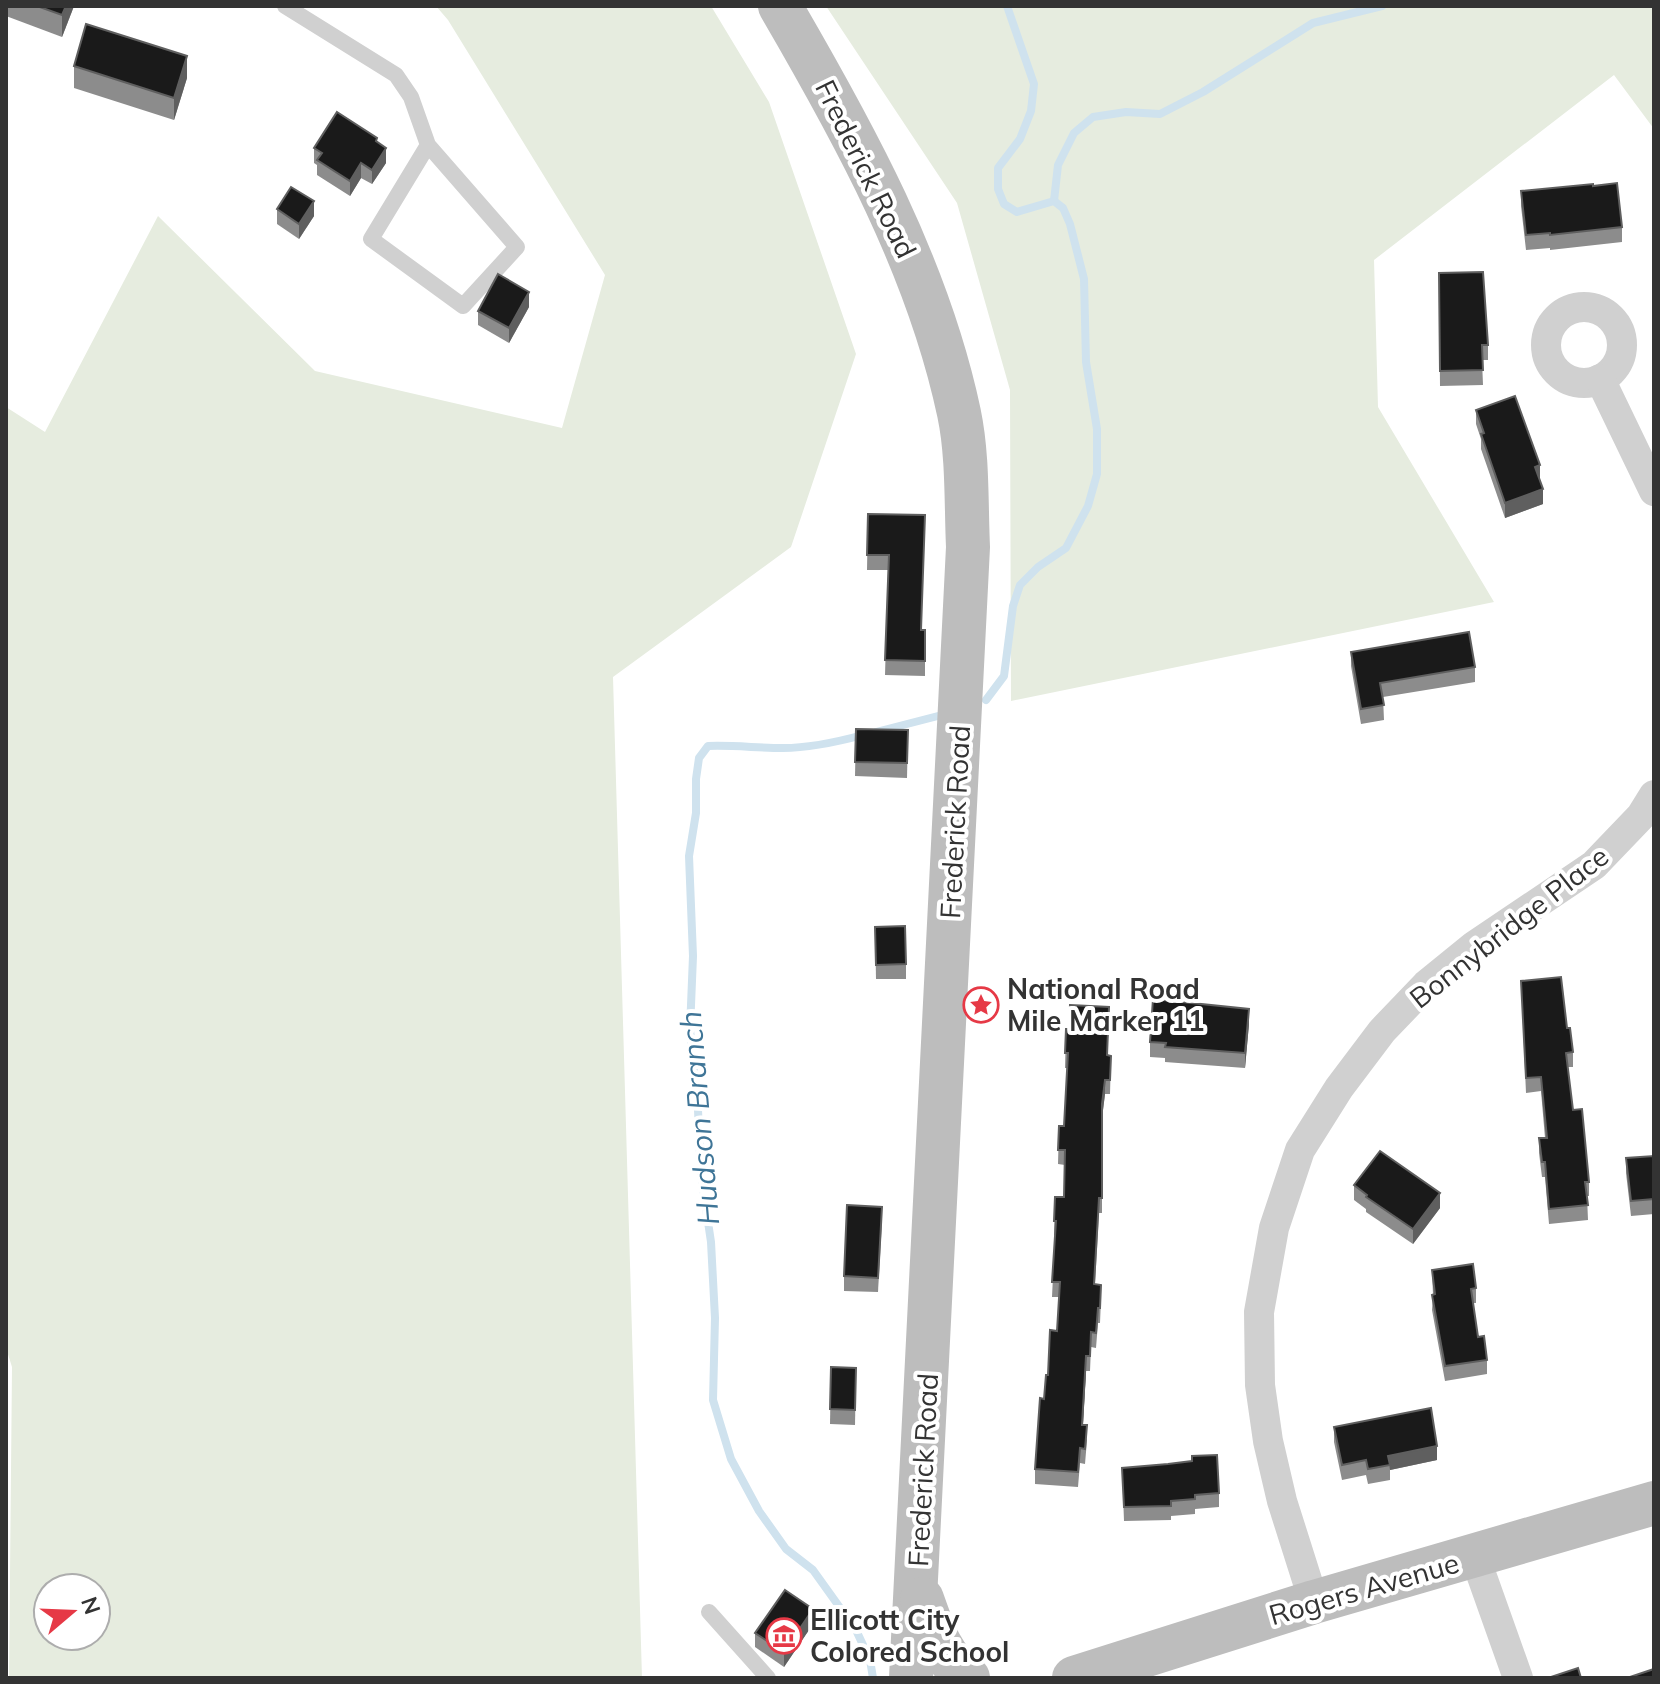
<svg xmlns="http://www.w3.org/2000/svg" width="1660" height="1684" viewBox="0 0 1660 1684" font-family="Mulish,sans-serif">
<style>
.green{fill:#e6ecdf;fill-rule:evenodd}
.lines{fill:none;stroke-linecap:round;stroke-linejoin:round}
.stream{stroke:#cfe2ee;stroke-width:8}
.lane{stroke:#d0d0d0;stroke-width:16}
.street{stroke:#d0d0d0;stroke-width:30}
.secondary{stroke:#bdbdbd;stroke-width:44}
.wall{fill:#8c8c8c}
.shaded-wall{fill:#5f5f5f}
.building{fill:#1a1a1a;stroke:#5f5f5f;stroke-width:2}
.labels{text-anchor:middle;stroke-width:8;stroke-linejoin:round;paint-order:stroke}
.street-label{font-size:28px;fill:#333;stroke:#fff}
.poi-label{font-size:28px;font-weight:bold;fill:#333;stroke:#fff;text-anchor:start}
.water-label{font-size:30px;font-style:italic;fill:#3f7597;stroke:#fff}
</style>
<rect width="100%" height="100%" fill="#fff"/>
<g class="green">
<path d="M436,6H711L769,102L856,354L791,547L613,677L642,1678H9L12,1367L6,1348V407L45,432L158,216L315,371L562,428L605,275L448,20ZM48,1588H96V1636H48Z"/>
<path d="M826,6H1654V129L1614,75L1374,260L1378,407L1494,602L1011,701L1010,390L957,203Z"/>
</g>
<g class="lines">
<g class="stream">
<path d="M1054,201L1058,165L1074,133L1093,117L1126,112L1160,114L1203,92L1313,23L1382,6"/>
<path d="M986,700L1004,676L1013,606L1020,585L1038,567L1066,548L1088,506L1097,474V429L1086,362L1084,279L1070,224L1063,208L1054,201L1017,212L1004,204L998,189V168L1020,139L1031,111L1034,84L1007,6"/>
<path d="M876,732L938,716"/>
<path d="M863,735C837,742 811,748 783,748C758,748 733,745 708,746L699,758L696,779V813L689,856L693,956L690,1030L698,1110L701,1175L711,1242L715,1318L713,1400L731,1459L759,1511L786,1549L813,1570L856,1630L870,1660L873,1678"/>
</g>
<g class="lane">
<path d="M285,6L396,75L411,97L428,145L517,247L463,306L371,239L428,145"/>
<path d="M709,1612L768,1678"/>
</g>
<g class="street">
<circle cx="1584" cy="345" r="38"/>
<path d="M1600,379L1654,491"/>
<path d="M1475,1557L1518,1678"/>
<path d="M1314,1602L1282,1501L1268,1441L1260,1385L1259,1312L1274,1228L1300,1150L1339,1088L1382,1031L1426,985L1474,946L1594,865L1641,816L1654,795"/>
</g>
<g class="secondary">
<path d="M780,6C854,133 928,267 959,413C968,456 966,503 968,547L911,1678"/>
<path d="M922,1599C933,1630 941,1657 968,1678"/>
<path d="M1074,1678L1314,1602L1654,1503"/>
</g>
</g>
<g class="wall">
<path d="M6,6H74L62,37L6,16Z"/>
<path d="M74,66L187,78L174,120L74,88Z"/>
<path d="M377,142L386,163L372,184L361,178L350,196L317,175V165L314,163V148Z"/>
<path d="M1593,186L1622,227V242L1550,250V248L1526,250L1521,206V191Z"/>
<path d="M277,209L314,216L299,239L277,224Z"/>
<path d="M1439,273L1488,345V360H1482L1483,385L1440,386Z"/>
<path d="M529,307L509,343L478,325V311Z"/>
<path d="M1476,410L1540,480L1543,504L1505,518L1481,449V439L1476,424Z"/>
<path d="M868,514L925,515L921,630H925V676L885,675L888,570H867Z"/>
<path d="M1351,652L1475,667V682L1383,697L1384,720L1361,724L1351,666Z"/>
<path d="M856,729L908,730L907,778L855,776Z"/>
<path d="M875,927L906,964V979H876Z"/>
<path d="M1521,981L1567,1028L1573,1052V1067H1568L1573,1110L1589,1182V1196H1587L1588,1220L1549,1224L1545,1177H1542L1539,1153V1138H1545L1541,1091L1526,1093Z"/>
<path d="M1109,1022L1107,1055L1111,1056L1110,1094H1105L1102,1118V1213H1099L1095,1284L1101,1299L1100,1323H1098L1096,1348L1091,1347L1090,1371H1086L1083,1425L1087,1440L1085,1464L1080,1463L1078,1487L1035,1484V1469L1044,1399L1057,1331L1059,1297H1052L1055,1235H1054L1055,1197H1064L1065,1165L1058,1164L1059,1126H1064L1067,1068H1065L1066,1029Z"/>
<path d="M1249,1024L1245,1068L1165,1062V1058L1150,1057V1042Z"/>
<path d="M1654,1156V1214L1631,1216L1626,1173V1158Z"/>
<path d="M1354,1185L1440,1208L1413,1244L1366,1212V1209L1354,1200Z"/>
<path d="M882,1222L878,1292L844,1291V1276Z"/>
<path d="M1432,1270L1476,1288V1303H1473L1478,1337L1487,1360V1374L1445,1381L1432,1310L1433,1295Z"/>
<path d="M831,1367L856,1368L855,1425L830,1424Z"/>
<path d="M1334,1427L1437,1460L1390,1470V1480L1368,1484L1366,1475L1342,1480L1334,1442Z"/>
<path d="M1122,1468L1219,1493V1507L1195,1509V1514L1171,1516V1520L1124,1521Z"/>
<path d="M813,1624L784,1667L755,1647V1633Z"/>
</g>
<g class="shaded-wall">
<path d="M66,6H74L62,37V15Z"/>
<path d="M187,56V78L174,120V98Z"/>
<path d="M386,148V163L372,184V170Z"/>
<path d="M361,163V178L350,196V181Z"/>
<path d="M314,201V216L299,239V224Z"/>
<path d="M529,292V307L509,343V328Z"/>
<path d="M1540,465V480L1535,467Z"/>
<path d="M1543,489V504L1505,518V503Z"/>
<path d="M1249,1009V1024L1245,1068V1053Z"/>
<path d="M1105,1080V1094L1102,1118V1104Z"/>
<path d="M1440,1193V1208L1413,1244V1229Z"/>
<path d="M1086,1356V1371L1082,1440V1425Z"/>
<path d="M1437,1446V1460L1390,1470L1388,1456Z"/>
<path d="M813,1609V1624L784,1667V1652Z"/>
</g>
<g class="building">
<path d="M37,6H66L62,15Z"/>
<path d="M86,24L187,56L174,98L74,66Z"/>
<path d="M337,112L377,138L376,141L386,148L372,170L361,163L350,181L317,160L322,153L314,148Z"/>
<path d="M1617,183L1622,227L1550,235V233L1526,235L1521,191L1593,184V186Z"/>
<path d="M291,187L314,201L299,224L277,209Z"/>
<path d="M1483,272L1488,345H1482L1483,370L1440,371L1439,273Z"/>
<path d="M498,274L529,292L509,328L478,311Z"/>
<path d="M1515,396L1540,465L1535,467L1543,489L1505,503L1481,434L1484,433L1476,410Z"/>
<path d="M868,514L925,515L921,630H925V661L885,660L889,555H867Z"/>
<path d="M1469,632L1475,667L1380,683L1384,705L1361,709L1351,652Z"/>
<path d="M856,729L908,730L907,763L855,762Z"/>
<path d="M905,926L906,964L876,965L875,927Z"/>
<path d="M1561,977L1567,1028H1570L1573,1052L1566,1053L1573,1110L1582,1109L1589,1182H1585L1588,1205L1549,1209L1545,1162H1542L1539,1138H1547L1541,1077L1526,1078L1521,981Z"/>
<path d="M1153,999L1249,1009L1245,1053L1165,1047L1166,1043L1150,1042Z"/>
<path d="M1070,1005L1109,1007L1107,1055L1111,1056L1110,1080H1105L1102,1104V1198H1099L1094,1284L1101,1285L1100,1308H1098L1096,1333L1091,1332L1090,1356H1086L1082,1425H1087L1085,1449L1080,1448L1078,1472L1035,1469L1040,1398L1044,1399L1046,1375H1048L1050,1330L1057,1331L1060,1282H1052L1056,1221H1054L1055,1197H1064L1065,1150H1058L1059,1126H1064L1068,1053H1065L1066,1029H1069Z"/>
<path d="M1380,1151L1440,1193L1413,1229L1366,1197L1367,1195L1354,1185Z"/>
<path d="M1654,1156V1199L1631,1201L1626,1158Z"/>
<path d="M847,1205L882,1207L878,1278L844,1276Z"/>
<path d="M1473,1264L1476,1288L1471,1289L1478,1337L1484,1336L1487,1360L1445,1366L1432,1295L1435,1294L1432,1270Z"/>
<path d="M831,1367L856,1368L855,1410L830,1409Z"/>
<path d="M1431,1408L1437,1446L1388,1456L1390,1465L1368,1469L1366,1460L1342,1465L1334,1427Z"/>
<path d="M1217,1455L1219,1493L1195,1495V1499L1171,1501V1506L1124,1507L1122,1468L1168,1464L1192,1461V1456Z"/>
<path d="M785,1590L813,1609L784,1652L755,1633Z"/>
<path d="M1578,1668L1581,1678H1551V1677Z"/>
<path d="M1654,1669V1678H1627Z"/>
</g>
<defs>
<symbol id="sight-ring" viewBox="-11 -11 22 22"><circle r="9.5" fill="#fff" stroke="#e63946" stroke-width="1.5"/><path d="M0-6L1.8-2.2L6-1.7L2.9 1.2L3.7 5.4L0 3.3L-3.7 5.4L-2.9 1.2L-6-1.7L-1.8-2.2Z" fill="#e63946"/></symbol>
<symbol id="museum-ring" viewBox="-11 -11 22 22"><circle r="9.5" fill="#fff" stroke="#e63946" stroke-width="1.5"/><path d="M0-6L6-3V-2H-6V-3ZM-5-1h2V3h-2ZM-1-1h2V3h-2ZM3-1h2V3H3ZM-6 4H6V6H-6Z" fill="#e63946"/></symbol>
</defs>
<g fill-rule="evenodd">
<use href="#sight-ring" x="961" y="985" width="40" height="40"/>
<use href="#museum-ring" x="764" y="1616" width="40" height="40"/>
</g>
<g class="labels">
<g class="street-label">
<text transform="translate(866 169) rotate(64)" y="10">Frederick Road</text>
<text transform="translate(955 822) rotate(-87)" y="10">Frederick Road</text>
<text transform="translate(1509 927) rotate(-38)" y="10">Bonnybridge Place</text>
<text transform="translate(923 1470) rotate(-87)" y="10">Frederick Road</text>
<text transform="translate(1364 1589) rotate(-16)" y="10">Rogers Avenue</text>
</g>
<g class="poi-label">
<text x="1007" y="999">National Road<tspan x="1007" dy="32">Mile Marker 11</tspan></text>
<text x="810" y="1630">Ellicott City<tspan x="810" dy="32">Colored School</tspan></text>
</g>
<g class="water-label">
<text transform="translate(700 1118) rotate(-95)" y="10">Hudson Branch</text>
</g>
</g>
<rect width="1660" height="1684" fill="none" stroke="#333333" stroke-width="16"/>
<g transform="translate(72 1612) rotate(71)"><circle r="38" fill="#ffffff" stroke="#adadad" stroke-width="2"/>
<path d="M0-6L14 30L0 20L-14 30Z" fill="#e63946"/>
<text y="-12" font-size="22" font-weight="bold" text-anchor="middle" fill="#333333">N</text>
</g>
</svg>
